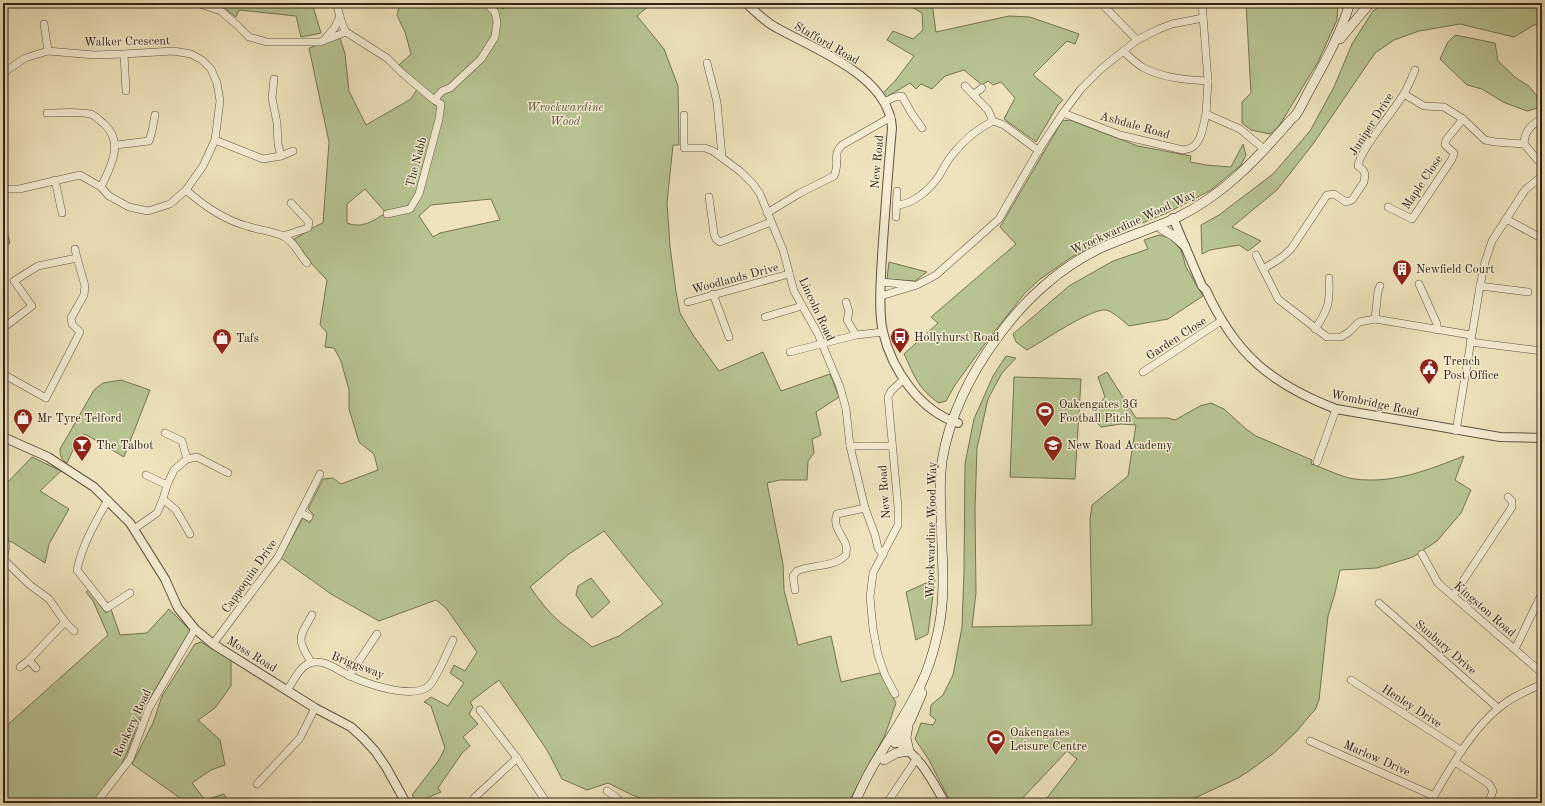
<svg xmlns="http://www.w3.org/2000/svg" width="1545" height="806" viewBox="0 0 1545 806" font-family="'Old Standard TT',serif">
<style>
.green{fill:#b7c492;stroke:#747455;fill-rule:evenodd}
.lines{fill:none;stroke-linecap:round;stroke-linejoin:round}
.minor-casing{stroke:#605341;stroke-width:8}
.tertiary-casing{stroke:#605341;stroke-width:10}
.secondary-casing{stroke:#302318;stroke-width:10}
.minor{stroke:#f4edd3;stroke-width:7}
.tertiary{stroke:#f4edd3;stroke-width:8}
.secondary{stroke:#f4edd3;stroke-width:9}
.labels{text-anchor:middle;stroke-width:3;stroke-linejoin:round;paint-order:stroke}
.street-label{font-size:12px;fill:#302318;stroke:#f4edd3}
.park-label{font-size:12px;font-style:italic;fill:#58533d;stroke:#f4edd3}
.poi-label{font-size:12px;fill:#302318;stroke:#f4edd3;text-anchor:start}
</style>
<rect width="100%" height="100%" fill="#eee3bc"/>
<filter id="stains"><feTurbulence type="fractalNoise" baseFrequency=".005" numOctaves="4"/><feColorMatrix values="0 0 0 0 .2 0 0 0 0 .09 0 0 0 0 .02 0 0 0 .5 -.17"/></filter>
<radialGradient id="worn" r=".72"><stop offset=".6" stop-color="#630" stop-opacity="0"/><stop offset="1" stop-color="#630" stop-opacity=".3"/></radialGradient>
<g class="green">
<path d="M210,3H312L321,33L301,37L296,16L239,10L236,17L223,7Z"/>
<path d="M400,3H492L503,9L507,3H652L637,16L664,49L678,86L679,145H673L667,203L670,246L676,292L680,313L693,335L719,371L763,352L781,391L830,374L839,397L816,412L821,435L812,439L814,453L808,461L807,480H780L767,483L783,564L784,590L798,645L831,636L841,682L880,673L896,703L885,735L848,803H751L748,800L738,803H654L632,795L608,783L587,790L562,779L547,750L499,680L470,702L473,707L469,714L478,724L463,737L470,746L462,753L438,788L441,792L417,802L412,795L439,760L445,748L431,706L424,702L431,697L448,706L464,683L450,673L454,665L465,671L477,652L446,608L436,600L379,621L331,594L281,558L303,518L309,523L314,515L308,509L323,479L333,478L341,484L378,470L374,454L359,442L349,409V390L341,361L334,348L325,347L327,333L320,325L327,280L311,263L294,239C304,234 312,227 323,223L329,142L309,48L340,38L345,54L349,91L366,125L411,99L416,91L421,85L399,65L411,54L405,32L397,15ZM365,189L386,213C372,221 363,229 347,223V204ZM491,199L500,220L440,233L433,237L419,216L431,205ZM604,531L663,604L619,636L592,647C582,638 571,631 561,623C549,613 539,600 530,587L569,554Z"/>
<path d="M905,3H932L936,32L1009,16L1030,17L1079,34L1075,44L1067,41L1033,75L1063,100L1058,105L1036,142L1004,119L1015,98L1001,82L993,85L988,81L982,85L964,70L945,76L932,89L921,84L916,89L910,83L885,98L882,94L895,81L914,56L887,40L893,31L913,39L923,30L922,13Z"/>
<path d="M1246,3H1338L1337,20L1318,62L1279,126L1270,134L1251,130L1242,123V102L1251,93Z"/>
<path d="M1386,3H1532L1542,4V25H1534L1514,37L1460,24L1419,31L1394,40L1375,53L1313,144L1277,190L1232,227L1261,241L1248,251L1239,245L1210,250L1202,254L1201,225L1219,215L1273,174L1310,131L1334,87L1352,44L1373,11Z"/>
<path d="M1455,35L1495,43L1498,61L1516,78L1529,86L1537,96L1538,108L1527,111L1503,102L1482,89L1467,85L1440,59L1448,42Z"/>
<path d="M1070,120L1138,146L1191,156L1190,162L1206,165L1231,167L1243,144L1246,155L1241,165L1211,190L1167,213L1110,236L1070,258L1039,280L1025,293L987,341L955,385L946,401L939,403C918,389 914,375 904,354L938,323L931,317L1016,244L1000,227L1062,121Z"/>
<path d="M3,194L6,196L7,232L10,243L3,248Z"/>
<path d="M1159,235L1171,238L1181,250L1186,267L1203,296L1168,319L1129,326C1123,321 1114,312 1106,310C1091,308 1042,342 1027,350L1016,342L1013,334L1069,286L1113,261L1148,249L1144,240Z"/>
<path d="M889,262L927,272L915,281L887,279Z"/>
<path d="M1006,356L1016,358L1002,373L988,399L977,448L975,510L976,593L972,627L1092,625L1090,520L1092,505L1128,476L1136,425L1121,424L1101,427L1095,421L1094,409L1105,397L1098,377L1107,372L1136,418H1168L1175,420L1200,406L1211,403L1224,409L1246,429L1256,436L1312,460L1311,464C1324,468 1341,477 1354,479C1394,484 1428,470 1464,456L1455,480L1471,490L1461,513L1437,541L1413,557L1377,568L1340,570L1335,593L1328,616L1319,700L1315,710L1311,714L1297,731L1274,753L1249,771L1238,778L1184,803H1043L1077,759L1067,751L1018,803H951L929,760L915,739L921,723L933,725L936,720L930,715L931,705L943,695L953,675L962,627L964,572L965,464L974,419L993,376Z"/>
<path d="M1014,377L1081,379L1075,479L1010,477Z"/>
<path d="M121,380L150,390L124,457L85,434L74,448L67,463C61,459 60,456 60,449L94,390L103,383Z"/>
<path d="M32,457L61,471L40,491L69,509L49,544L45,563L12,542L3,540V487Z"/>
<path d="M591,578L610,602L592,618L576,595L578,586Z"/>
<path d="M935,579L928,634L916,640L906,592Z"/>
<path d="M89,590L106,613L111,609L120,635L147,633L169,609L190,630L142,712L127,753L120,767L92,803H3V729L108,635L93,601L86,592Z"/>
<path d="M201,642L231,660V686L215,708L198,720L220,740L225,765L211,770L192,783L205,800L224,794L230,803H187L132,764L153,723L162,696L195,644Z"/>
</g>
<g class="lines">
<defs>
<g id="minor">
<path d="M197,3L221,11L237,25L249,37L267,42H320L346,32L387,58L401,72L434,100L441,104L439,119L419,194L410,209L387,214"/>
<path d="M336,3C340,13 340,23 346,32"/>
<path d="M1101,3L1137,40"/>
<path d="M1202,3L1208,81L1206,114L1240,129L1265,150"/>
<path d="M44,24L48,51"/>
<path d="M325,39L335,27L340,16"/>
<path d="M1123,51C1130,57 1136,64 1144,68C1163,78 1187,80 1208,81"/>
<path d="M124,54L126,91"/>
<path d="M707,63L717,102L722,157"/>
<path d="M3,77L6,71L25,58L48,51L94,55L124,54L173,51L191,54L202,60L211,69L217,83L220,101L215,140L203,166L186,190L170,204L148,211L129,207L109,196L101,187L80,175L19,189H3"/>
<path d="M965,86L988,110L993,121L1004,125L1039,151"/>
<path d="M974,94L982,88"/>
<path d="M1404,94L1424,106L1444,107L1463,119L1485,140L1495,142L1524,144L1542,165"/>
<path d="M434,100L442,91L450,88L481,59L495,37L497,22L495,12L486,3"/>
<path d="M884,102L895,97L902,96L912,114L922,128"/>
<path d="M47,113C61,113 77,111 90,114C95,115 99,120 103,123C125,142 111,166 101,187"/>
<path d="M1063,113L1120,135L1183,150C1202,149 1202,129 1206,114"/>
<path d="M684,115V148H705L713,151L741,172L753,184L760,194L783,250L794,291L818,334L840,387L846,409L850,446L865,508L875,535L878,548L883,555"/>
<path d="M215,140L263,159L281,156L278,144L277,123L272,98L274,79"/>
<path d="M1524,144C1525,129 1531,126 1542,118"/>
<path d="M116,145L149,141L152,131L155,115"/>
<path d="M281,156L293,151"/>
<path d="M55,180L62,213"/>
<path d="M186,190C203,205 224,220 247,226C258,230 272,231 283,236C295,242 299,255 307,263"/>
<path d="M709,197L714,234L716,239L720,242L771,222"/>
<path d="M896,205C913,205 930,189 939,176C943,169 947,161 952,155C963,141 977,129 993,121"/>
<path d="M1388,207L1412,219L1452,159L1454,153L1445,145L1446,140L1463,119"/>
<path d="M767,213L800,193L834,176C841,161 831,156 842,145L891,117"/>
<path d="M896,217L897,191"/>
<path d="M1506,219L1541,238"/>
<path d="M283,236L308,228L309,222L291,203"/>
<path d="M1256,255L1278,299L1327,337H1341L1349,332L1359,322L1375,319L1471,335"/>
<path d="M1263,269L1281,258L1291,249L1327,195L1334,194L1346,202L1352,200L1364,182L1365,174L1363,170L1358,166C1360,150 1393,112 1403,95C1408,88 1411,79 1415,70"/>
<path d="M881,282L913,285"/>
<path d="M1419,284L1437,324V330"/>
<path d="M1480,286L1528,292"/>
<path d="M713,294L729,337"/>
<path d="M881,296L917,285L936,275L999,219L1041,146L1063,113L1081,89L1101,69L1137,40L1159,29L1172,24L1203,18"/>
<path d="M688,302L789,274"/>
<path d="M846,302L849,312L847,320L856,335"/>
<path d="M765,317L802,306"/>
<path d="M1375,319L1378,291L1380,286"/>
<path d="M3,328L32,306L14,281L38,266L77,258L75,249"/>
<path d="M1315,329C1329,309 1330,302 1329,278"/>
<path d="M1470,342L1542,351"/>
<path d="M790,352L856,335L883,332"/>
<path d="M1143,372L1221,321"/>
<path d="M3,374L46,398L80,332L72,324L71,318L84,295L85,286L77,258"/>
<path d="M1456,431L1480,286L1485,262L1492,241L1525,190L1542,176"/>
<path d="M165,433L182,441L187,459"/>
<path d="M850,446H892"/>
<path d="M1317,462L1336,409"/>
<path d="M146,475L167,485"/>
<path d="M163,499L176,510L190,534"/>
<path d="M108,500C96,521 82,545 77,570L107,608L130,593"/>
<path d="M301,513L309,517"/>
<path d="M134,529L157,513L163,499L167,485L174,470L187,459L197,457L228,473"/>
<path d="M3,531L6,547L3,559"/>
<path d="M1422,554L1438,583L1542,673"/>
<path d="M3,559L30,585L49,599L65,622L29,660L20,667"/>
<path d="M795,590L793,576L797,571C813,564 833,568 846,555C846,552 847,548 846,545C842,534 832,526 837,514L865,508"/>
<path d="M1453,596L1512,507V501L1508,497"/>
<path d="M1379,603L1498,708"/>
<path d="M65,622L74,631"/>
<path d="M213,644L278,557L320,474"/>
<path d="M1515,649L1542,593"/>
<path d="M29,660L36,668"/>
<path d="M311,662C296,638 299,638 312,615"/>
<path d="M349,676L377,634"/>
<path d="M1351,680L1462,751"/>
<path d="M287,690C294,681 299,667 310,663C324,658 338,671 350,676C368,684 412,700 429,686C435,680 449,649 453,640"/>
<path d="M895,694L885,675L878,655L873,629L870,597L873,573L898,525V507L888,397L891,391L904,379"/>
<path d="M480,710L517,758L547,803"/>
<path d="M1310,741L1434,796"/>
<path d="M1455,762L1489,784L1493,791L1488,803"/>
<path d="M257,784L300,738L315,708"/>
<path d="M607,791L616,797L621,803"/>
<path d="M96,803L130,759L149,708L195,629"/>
<path d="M473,803L474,798L517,758"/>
<path d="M887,803L917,758"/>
<path d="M1430,803C1447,773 1472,729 1499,708C1511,697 1527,691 1542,684"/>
</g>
<g id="tertiary">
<path d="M746,3C756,12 765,22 777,28C816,50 889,76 892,128C888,171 885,213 882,256C881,277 878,312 883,332C892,370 920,411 958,423"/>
<path d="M1173,218L1202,286L1206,290C1235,354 1271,384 1336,409L1500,437L1542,438"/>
<path d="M3,437L48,457L94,487L130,523L165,579L178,608L195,629L213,644L315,708L351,727L363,738L375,751L386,767L406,803"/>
<path d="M892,738C921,758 928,773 945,803"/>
</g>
<g id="secondary">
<path d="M1340,39L1370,3"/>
<path d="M1162,229L1174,236L1185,246"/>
<path d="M895,743L910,721L922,693"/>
<path d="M884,760L896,753L909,751L906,738L908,726"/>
<path d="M855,803C871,761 902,725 921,684C929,668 934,650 938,632C947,591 941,552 941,511C940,495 940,477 942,461C949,417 971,373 997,338C1024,300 1061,266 1103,247C1128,236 1154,228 1178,217C1223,195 1256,160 1288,123C1290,120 1293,118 1295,116C1301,108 1305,98 1310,89C1326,60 1340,35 1350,3"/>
</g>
</defs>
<use href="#minor" class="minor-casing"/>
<use href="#tertiary" class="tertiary-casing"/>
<use href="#secondary" class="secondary-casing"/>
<use href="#minor" class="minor"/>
<use href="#tertiary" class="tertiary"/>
<use href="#secondary" class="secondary"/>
</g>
<defs>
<symbol id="building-pin" viewBox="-11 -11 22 30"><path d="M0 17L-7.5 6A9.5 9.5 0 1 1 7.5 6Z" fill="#8f2418" stroke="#f4edd3"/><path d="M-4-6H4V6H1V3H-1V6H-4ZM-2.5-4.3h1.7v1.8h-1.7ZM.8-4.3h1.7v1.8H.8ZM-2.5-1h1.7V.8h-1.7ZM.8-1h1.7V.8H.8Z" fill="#fff"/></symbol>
<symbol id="bus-pin" viewBox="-11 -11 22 30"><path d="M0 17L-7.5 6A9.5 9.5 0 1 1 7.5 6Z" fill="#8f2418" stroke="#f4edd3"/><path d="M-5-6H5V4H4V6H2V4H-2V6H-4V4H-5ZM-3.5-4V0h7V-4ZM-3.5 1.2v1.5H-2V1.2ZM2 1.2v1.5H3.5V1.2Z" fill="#fff"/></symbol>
<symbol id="shop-pin" viewBox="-11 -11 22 30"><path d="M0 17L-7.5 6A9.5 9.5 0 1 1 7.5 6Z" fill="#8f2418" stroke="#f4edd3"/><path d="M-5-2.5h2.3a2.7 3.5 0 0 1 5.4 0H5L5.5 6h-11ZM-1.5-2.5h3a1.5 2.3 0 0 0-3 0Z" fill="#fff"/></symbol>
<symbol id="civic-pin" viewBox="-11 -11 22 30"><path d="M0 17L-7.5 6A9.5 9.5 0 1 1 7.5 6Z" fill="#8f2418" stroke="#f4edd3"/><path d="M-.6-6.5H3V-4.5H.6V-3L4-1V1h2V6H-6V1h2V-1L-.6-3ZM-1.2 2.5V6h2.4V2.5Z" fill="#fff"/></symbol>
<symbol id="stadium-pin" viewBox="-11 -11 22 30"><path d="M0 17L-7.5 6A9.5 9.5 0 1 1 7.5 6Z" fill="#8f2418" stroke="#f4edd3"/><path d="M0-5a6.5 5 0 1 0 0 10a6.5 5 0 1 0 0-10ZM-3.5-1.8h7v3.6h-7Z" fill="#fff"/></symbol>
<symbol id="bar-pin" viewBox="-11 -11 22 30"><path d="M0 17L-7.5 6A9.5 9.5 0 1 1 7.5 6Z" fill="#8f2418" stroke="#f4edd3"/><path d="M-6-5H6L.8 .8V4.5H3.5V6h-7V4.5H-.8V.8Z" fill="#fff"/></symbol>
<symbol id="school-pin" viewBox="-11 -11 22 30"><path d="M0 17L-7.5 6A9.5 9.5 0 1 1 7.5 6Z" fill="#8f2418" stroke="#f4edd3"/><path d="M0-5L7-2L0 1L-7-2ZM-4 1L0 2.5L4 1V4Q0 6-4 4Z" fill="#fff"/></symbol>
</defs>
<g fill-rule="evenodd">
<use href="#building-pin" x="1391" y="258" width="22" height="30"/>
<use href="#bus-pin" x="889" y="326" width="22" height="30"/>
<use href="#shop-pin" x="211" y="327" width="22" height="30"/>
<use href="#civic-pin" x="1418" y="357" width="22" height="30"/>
<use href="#stadium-pin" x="1034" y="400" width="22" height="30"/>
<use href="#shop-pin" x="12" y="407" width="22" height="30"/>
<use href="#bar-pin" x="71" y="434" width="22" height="30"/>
<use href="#school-pin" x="1042" y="434" width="22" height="30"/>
<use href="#stadium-pin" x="985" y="728" width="22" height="30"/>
</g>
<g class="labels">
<g class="street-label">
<text transform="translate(127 41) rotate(-1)" y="4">Walker Crescent</text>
<text transform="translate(827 43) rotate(30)" y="4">Stafford Road</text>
<text transform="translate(1371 124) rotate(-57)" y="4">Juniper Drive</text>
<text transform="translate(1135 125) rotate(16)" y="4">Ashdale Road</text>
<text transform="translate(416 162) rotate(-75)" y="4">The Nabb</text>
<text transform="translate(877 162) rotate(-85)" y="4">New Road</text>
<text transform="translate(1422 182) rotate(-56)" y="4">Maple Close</text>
<text transform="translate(1133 222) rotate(-25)" y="4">Wrockwardine Wood Way</text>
<text transform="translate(735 278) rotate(-15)" y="4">Woodlands Drive</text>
<text transform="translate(817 309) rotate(65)" y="4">Lincoln Road</text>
<text transform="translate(1176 338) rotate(-33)" y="4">Garden Close</text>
<text transform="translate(1375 403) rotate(12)" y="4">Wombridge Road</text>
<text transform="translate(884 492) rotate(-94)" y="4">New Road</text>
<text transform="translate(931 530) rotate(-89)" y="4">Wrockwardine Wood Way</text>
<text transform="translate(249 576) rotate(-55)" y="4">Cappoquin Drive</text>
<text transform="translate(1485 609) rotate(41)" y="4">Kingston Road</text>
<text transform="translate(1446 647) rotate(41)" y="4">Sunbury Drive</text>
<text transform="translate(252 654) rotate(32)" y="4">Moss Road</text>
<text transform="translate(358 665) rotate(21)" y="4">Briggsway</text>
<text transform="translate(1412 706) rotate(33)" y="4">Henley Drive</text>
<text transform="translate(132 723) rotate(-65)" y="4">Rookery Road</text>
<text transform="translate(1377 758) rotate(24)" y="4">Marlow Drive</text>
</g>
<g class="park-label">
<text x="565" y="111">Wrockwardine<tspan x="565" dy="14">Wood</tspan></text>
</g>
<g class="poi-label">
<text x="1416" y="273">Newfield Court</text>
<text x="914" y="341">Hollyhurst Road</text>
<text x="236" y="342">Tafs</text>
<text x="1443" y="365">Trench<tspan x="1443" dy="14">Post Office</tspan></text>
<text x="1059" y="408">Oakengates 3G<tspan x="1059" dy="14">Football Pitch</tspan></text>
<text x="37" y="422">Mr Tyre Telford</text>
<text x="96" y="449">The Talbot</text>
<text x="1067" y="449">New Road Academy</text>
<text x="1010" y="736">Oakengates<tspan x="1010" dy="14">Leisure Centre</tspan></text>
</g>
</g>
<rect width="1545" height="806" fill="none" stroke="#eee3bc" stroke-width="16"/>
<rect x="4" y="4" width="1537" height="798" fill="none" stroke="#302318" stroke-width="2"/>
<rect x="8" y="8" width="1529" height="790" fill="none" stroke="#302318"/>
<rect width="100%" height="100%" filter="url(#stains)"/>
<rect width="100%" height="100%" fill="url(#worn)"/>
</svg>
